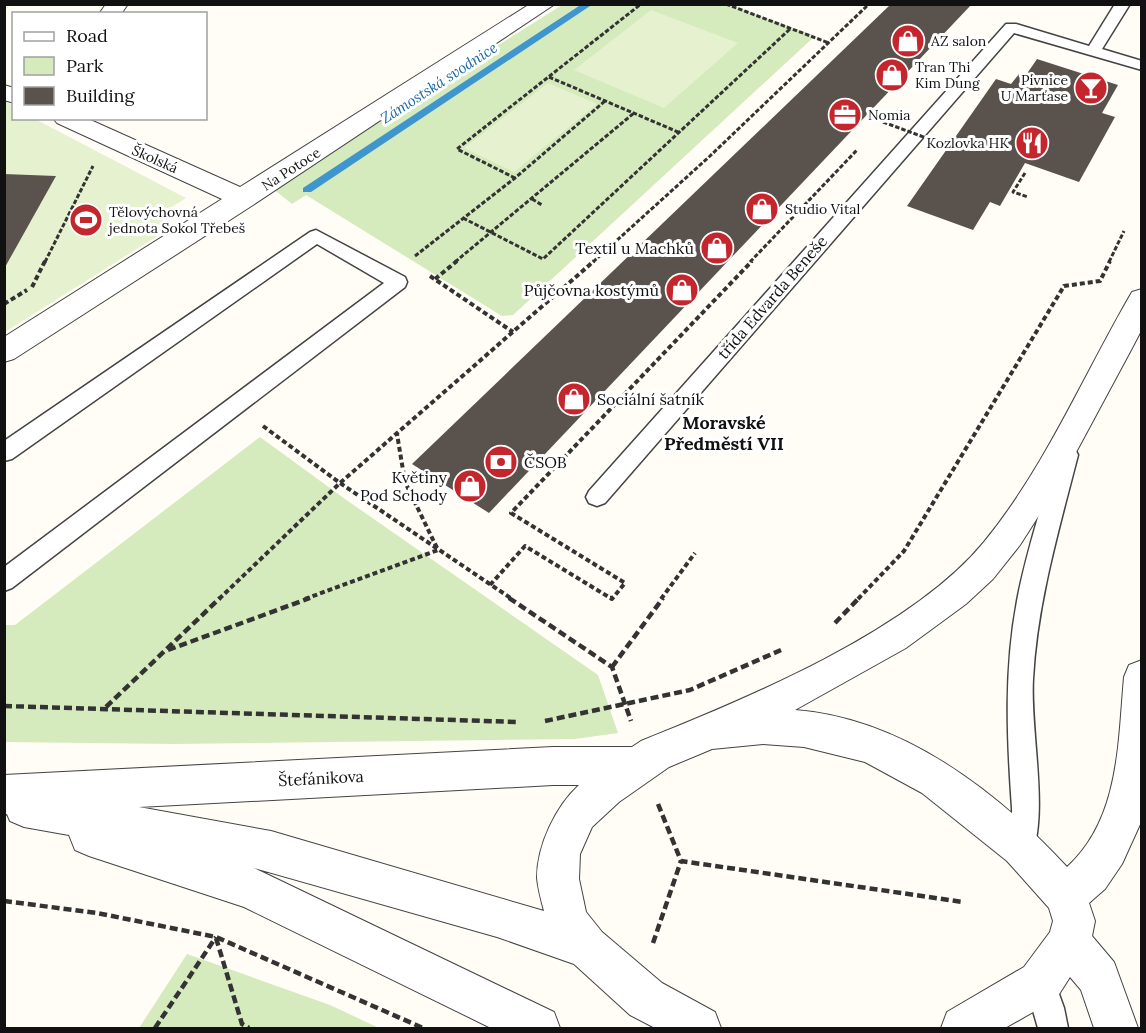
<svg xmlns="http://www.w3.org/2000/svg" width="1146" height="1033" viewBox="0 0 1146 1033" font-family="Lora,serif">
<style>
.green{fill:#d5ebbd}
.pitch{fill:#e6f2cf}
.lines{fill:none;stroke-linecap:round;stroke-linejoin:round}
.stream{fill:#3f96cf;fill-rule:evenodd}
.building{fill:#5a524d}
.service-casing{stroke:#444;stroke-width:3}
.minor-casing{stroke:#444;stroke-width:2}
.tertiary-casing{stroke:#444;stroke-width:2}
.path-far2{stroke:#333;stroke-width:3;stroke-dasharray:4.5 2;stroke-linecap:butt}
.path-far1{stroke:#333;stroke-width:4;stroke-dasharray:5 3;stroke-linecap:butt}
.path{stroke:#333;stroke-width:4.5;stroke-dasharray:8 4;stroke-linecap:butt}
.service{fill:#fff;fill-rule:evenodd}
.minor{fill:#fff;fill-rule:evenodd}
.tertiary{fill:#fff;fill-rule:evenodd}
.path-bridge{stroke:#333;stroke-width:3;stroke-dasharray:4.5 2;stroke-linecap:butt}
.labels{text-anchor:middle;stroke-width:6;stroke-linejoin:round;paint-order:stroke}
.far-poi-label{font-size:14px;fill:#111;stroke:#fff;text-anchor:start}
.far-street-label{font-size:14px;fill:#111;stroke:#fff}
.far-water-label{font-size:15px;font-style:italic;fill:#1768a6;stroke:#fff}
.poi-label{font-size:16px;fill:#111;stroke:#fff;text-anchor:end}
.street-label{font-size:16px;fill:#111;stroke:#fff}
.neighbourhood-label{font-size:18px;font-weight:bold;fill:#111;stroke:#fff}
</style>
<rect width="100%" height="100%" fill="#fffdf5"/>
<g class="green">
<path d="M562,5H731L815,36L513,315L502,316L306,195L292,204L272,188Z"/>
<path d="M260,437L345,499L598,675L618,733L575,739L174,744L5,742V625H15Z"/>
<path d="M187,954L330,1005L379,1028H139Z"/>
</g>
<g class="pitch">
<path d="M651,10L738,43L664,108L574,70Z"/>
<path d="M548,83L597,104L514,172L464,148Z"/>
<path d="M5,101L13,106L14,118L35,119L186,198L159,215L175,225L5,332Z"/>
</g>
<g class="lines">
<path class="stream" d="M582,4H593L311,192H303V188Z"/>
</g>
<g class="building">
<path d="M891,4H972L489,513L412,464Z"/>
<path d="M1037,59L1118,85L1102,113L1115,117L1079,182L1025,163L1000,206L990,202L973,230L907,206L996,79L1011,84L1019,74L1026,75Z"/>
<path d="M4,174L56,176L4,269Z"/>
</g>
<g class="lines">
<defs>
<g id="service">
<path d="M1115,4H1130L1102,49L1142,61V70L1014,33L605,503L597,506L589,503L586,497L589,491L1006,24H1016L1089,46Z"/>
<path d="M316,230L405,277L407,282L405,287L12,588L4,591V567L384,283L317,244L12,459L4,461V441L310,232Z"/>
<path d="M1067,446L1075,449L1078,455C1059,529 1037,603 1033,679C1030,731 1049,812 1031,857L1021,861L1011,857C1004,840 1013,825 1012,808C1007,738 1004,670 1017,601C1026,552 1043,503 1056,455L1059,449Z"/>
<path d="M1040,968L1051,972L1064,1008L1068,1028H1038L1025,983L1029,972Z"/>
</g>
<g id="minor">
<path d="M106,4H128L121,14H99Z"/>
<path d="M530,4H555L253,205L14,359L4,362V337L222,199L57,123L53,118H86L240,187Z"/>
<path d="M4,85L14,88V103L4,100Z"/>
</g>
<path id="tertiary" d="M1142,289V329L1131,350L1059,484L1020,545L993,579L966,604L906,648L795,710C902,718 997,791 1067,867C1120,819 1118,742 1124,677L1129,665L1142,660V820L1122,864L1105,889L1089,903L1095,921L1092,936L1114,962L1138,1028H1094L1081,990L1070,977L1056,999L1005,1028H941L947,1012L1024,967L1050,932L1053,921L1049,908L1007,861L922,793L865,762L804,747L763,744L712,749L669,767L619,802L592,827L580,854L579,879L586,912L602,932L662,983L715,1012L721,1028H655L630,1015L574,964L497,937L254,868L554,1012L560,1028H491L244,907L89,856L75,850L69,835L24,827L10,821L7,814L4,815V775L553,747H632L641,741C746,699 911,631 984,542C1046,466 1083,376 1132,292ZM553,785H579C556,806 537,845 537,878C538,889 541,900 544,911L271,831L139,807Z"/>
</defs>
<use href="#service" class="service-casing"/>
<use href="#minor" class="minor-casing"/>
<use href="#tertiary" class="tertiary-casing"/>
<g class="path-far2">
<path d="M726,4L829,43"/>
<path d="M549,77L678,132"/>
<path d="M1025,173L1013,192L1028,197"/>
<path d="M515,178L457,149L641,4"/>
<path d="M532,199L542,205"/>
<path d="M463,218L543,259L790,29"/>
<path d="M415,256L515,178L605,101"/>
<path d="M45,262L93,166"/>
<path d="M455,262L634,113"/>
<path d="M593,262L710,156L869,4"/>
<path d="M750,262L857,150"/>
<path d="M1109,262L1124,231"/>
</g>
<g class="path-far1">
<path d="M430,276L513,332"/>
<path d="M435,279L457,261"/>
<path d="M32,287L45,261"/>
<path d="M4,304L27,290"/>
<path d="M263,426L340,483L512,599"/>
<path d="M490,585L525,546L612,599L625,583L511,513L752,261"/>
<path d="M219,599L340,483L594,261"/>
<path d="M305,599L438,550L405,482L397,434"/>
<path d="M661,599L695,553"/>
<path d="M858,599L904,551L1064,286L1100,281L1110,261"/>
</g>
<g class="path">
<path d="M509,598L612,667L631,721"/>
<path d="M610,598H613"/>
<path d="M835,623L859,598"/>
<path d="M168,650L310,598"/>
<path d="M612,667L663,598"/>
<path d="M4,706L517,722"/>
<path d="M106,707L220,598"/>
<path d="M545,721L690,690L781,650"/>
<path d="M658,804L681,861L963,902"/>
<path d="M4,901L97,913L216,937L423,1028"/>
<path d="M216,938L242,1024L249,1028"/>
<path d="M653,943L681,861"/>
<path d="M155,1028L216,937"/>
</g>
<use href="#service" class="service"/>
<use href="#minor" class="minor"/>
<use href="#tertiary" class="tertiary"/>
<path class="path-bridge" d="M883,122L948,146"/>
</g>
<defs>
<symbol id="shop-disc" viewBox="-11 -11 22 22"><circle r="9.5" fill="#c4262e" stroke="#fff"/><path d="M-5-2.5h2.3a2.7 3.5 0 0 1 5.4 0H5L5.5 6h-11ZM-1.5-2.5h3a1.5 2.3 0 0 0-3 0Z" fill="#fff"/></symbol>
<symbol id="bar-disc" viewBox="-11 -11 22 22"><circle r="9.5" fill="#c4262e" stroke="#fff"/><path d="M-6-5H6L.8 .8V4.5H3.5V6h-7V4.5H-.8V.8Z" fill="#fff"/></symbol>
<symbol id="office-disc" viewBox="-11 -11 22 22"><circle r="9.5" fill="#c4262e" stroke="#fff"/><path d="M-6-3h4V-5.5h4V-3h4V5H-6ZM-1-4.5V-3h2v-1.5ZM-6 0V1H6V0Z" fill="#fff"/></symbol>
<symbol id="restaurant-disc" viewBox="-11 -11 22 22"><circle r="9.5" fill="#c4262e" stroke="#fff"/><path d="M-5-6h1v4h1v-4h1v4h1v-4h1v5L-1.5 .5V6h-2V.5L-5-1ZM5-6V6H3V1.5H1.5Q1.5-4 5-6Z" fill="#fff"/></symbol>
<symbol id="stadium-disc" viewBox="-11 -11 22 22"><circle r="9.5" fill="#c4262e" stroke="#fff"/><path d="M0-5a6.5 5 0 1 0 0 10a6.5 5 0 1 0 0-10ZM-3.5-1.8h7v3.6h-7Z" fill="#fff"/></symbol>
<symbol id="bank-disc" viewBox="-11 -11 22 22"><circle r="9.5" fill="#c4262e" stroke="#fff"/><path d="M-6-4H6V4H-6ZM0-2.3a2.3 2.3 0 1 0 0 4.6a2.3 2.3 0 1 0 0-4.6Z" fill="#fff"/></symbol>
</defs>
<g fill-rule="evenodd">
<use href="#shop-disc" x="889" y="22" width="38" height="38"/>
<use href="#shop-disc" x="873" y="56" width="38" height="38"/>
<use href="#bar-disc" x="1072" y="69" width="38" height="38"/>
<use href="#office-disc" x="826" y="96" width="38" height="38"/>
<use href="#restaurant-disc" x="1013" y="124" width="38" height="38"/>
<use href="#shop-disc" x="743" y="190" width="38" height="38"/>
<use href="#stadium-disc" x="67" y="201" width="38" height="38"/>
<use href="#shop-disc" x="698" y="229" width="38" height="38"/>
<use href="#shop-disc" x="663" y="271" width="38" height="38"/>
<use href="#shop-disc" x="555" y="380" width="38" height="38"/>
<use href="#bank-disc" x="482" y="443" width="38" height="38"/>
<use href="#shop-disc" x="451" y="467" width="38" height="38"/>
</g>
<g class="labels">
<g class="far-poi-label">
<text x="931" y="46">AZ salon</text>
<text x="915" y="72">Tran Thi<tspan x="915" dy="16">Kim Dung</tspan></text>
<text x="1068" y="85" text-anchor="end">Pivnice<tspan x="1068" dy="16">U Marťase</tspan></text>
<text x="868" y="120">Nomia</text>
<text x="1009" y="148" text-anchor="end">Kozlovka HK</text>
<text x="785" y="214">Studio Vital</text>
<text x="109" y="217">Tělovýchovná<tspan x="109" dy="16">jednota Sokol Třebeš</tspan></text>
</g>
<g class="far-street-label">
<text transform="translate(155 159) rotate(24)" y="5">Školská</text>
<text transform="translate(291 169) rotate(-33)" y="5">Na Potoce</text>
</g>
<g class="far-water-label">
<text transform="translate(439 83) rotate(-33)" y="5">Zámostská svodnice</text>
</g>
<g class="poi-label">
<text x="694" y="254">Textil u Machků</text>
<text x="659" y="296">Půjčovna kostýmů</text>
<text x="597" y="405" text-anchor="start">Sociální šatník</text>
<text x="524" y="468" text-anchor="start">ČSOB</text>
<text x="447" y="483">Květiny<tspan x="447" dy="18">Pod Schody</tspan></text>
</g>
<g class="street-label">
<text transform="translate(772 297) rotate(-49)" y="6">třída Edvarda Beneše</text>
<text transform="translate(321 778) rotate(-3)" y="6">Štefánikova</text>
</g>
<g class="neighbourhood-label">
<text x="724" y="429">Moravské<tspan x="724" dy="21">Předměstí VII</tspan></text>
</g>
</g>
<rect width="1146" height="1033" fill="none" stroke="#111111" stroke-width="12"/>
<rect x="12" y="12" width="195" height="108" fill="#ffffff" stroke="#a0a0a0" stroke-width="1.5"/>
<rect x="24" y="32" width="30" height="9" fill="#ffffff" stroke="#a0a0a0" stroke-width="1.5"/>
<text x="66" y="42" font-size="18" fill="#111111">Road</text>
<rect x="24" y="57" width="30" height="18" fill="#d5ebbd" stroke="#a0a0a0" stroke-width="1.5"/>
<text x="66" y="72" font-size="18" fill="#111111">Park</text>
<rect x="24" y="87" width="30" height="18" fill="#5a524d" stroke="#a0a0a0" stroke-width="1.5"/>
<text x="66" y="102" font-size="18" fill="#111111">Building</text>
</svg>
